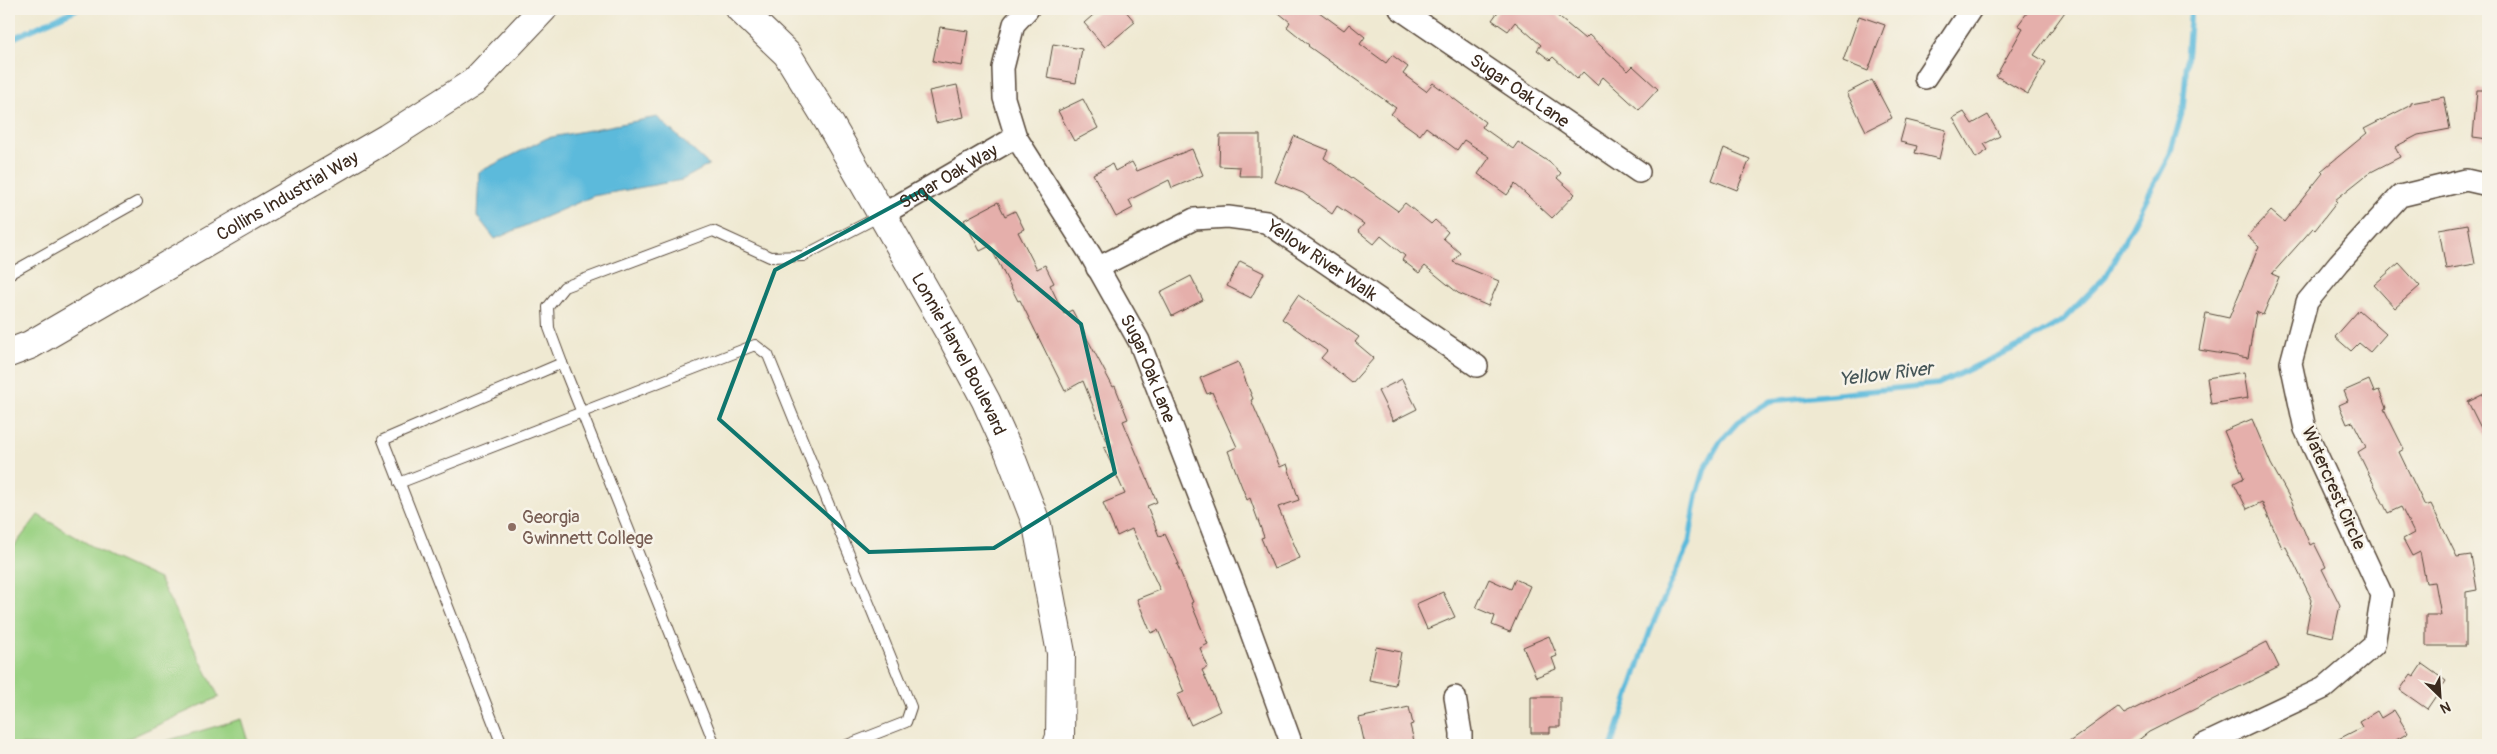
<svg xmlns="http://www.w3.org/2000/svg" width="2497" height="754" viewBox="0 0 2497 754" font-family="Pangolin,sans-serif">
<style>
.green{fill:#9ad182;stroke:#6a7e50}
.water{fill:#5cbadb;stroke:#4c727c}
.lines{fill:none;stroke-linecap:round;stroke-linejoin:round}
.stream{stroke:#5cbadb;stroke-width:5.5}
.building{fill:#e5afab}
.lane-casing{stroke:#564739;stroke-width:12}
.street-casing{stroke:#564739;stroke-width:24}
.secondary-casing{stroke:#564739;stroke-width:30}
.lane{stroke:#fff;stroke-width:10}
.street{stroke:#fff;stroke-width:21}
.secondary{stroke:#fff;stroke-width:28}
.marked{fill:none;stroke:#0f766e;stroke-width:4;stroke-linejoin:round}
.education-dot{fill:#8d6e63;stroke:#f7f3e8;stroke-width:2}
.labels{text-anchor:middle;stroke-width:5;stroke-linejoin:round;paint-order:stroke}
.street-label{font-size:18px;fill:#3b2a1e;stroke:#f7f3e8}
.education-label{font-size:18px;fill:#785e54;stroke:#f7f3e8;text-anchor:start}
.water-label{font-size:19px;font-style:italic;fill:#455557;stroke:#f7f3e8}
</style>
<rect width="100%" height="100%" fill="#f7f3e8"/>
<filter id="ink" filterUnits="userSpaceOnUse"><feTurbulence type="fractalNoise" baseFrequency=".02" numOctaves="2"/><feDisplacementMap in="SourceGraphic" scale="10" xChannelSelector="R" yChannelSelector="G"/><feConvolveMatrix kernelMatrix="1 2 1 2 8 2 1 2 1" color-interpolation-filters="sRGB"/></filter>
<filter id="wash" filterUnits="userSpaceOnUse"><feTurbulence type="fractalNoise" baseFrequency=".0096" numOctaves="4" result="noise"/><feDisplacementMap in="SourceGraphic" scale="20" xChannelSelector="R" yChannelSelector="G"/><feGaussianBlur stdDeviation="1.12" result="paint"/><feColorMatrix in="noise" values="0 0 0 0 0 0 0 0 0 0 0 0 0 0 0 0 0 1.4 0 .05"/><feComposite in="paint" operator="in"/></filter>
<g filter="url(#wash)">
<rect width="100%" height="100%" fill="#efe9d2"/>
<g class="green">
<path d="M38,515L109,556L159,579L219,697L114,745H9V553Z"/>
<path d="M241,719L249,745H152Z"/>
</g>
<path class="water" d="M657,117L709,165L682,180L593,196L495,239L477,216L479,172L547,138Z"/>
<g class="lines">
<g class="stream">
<path d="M689,9L695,11"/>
<path d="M9,40L77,9"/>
<path d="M1612,745L1651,628L1689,543L1697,495L1705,468L1719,443L1738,422L1770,401L1938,384L2025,343L2063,320L2106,276L2170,154L2183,109L2191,9"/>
</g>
</g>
<g id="blocks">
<g class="building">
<path d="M1100,9H1124L1135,22L1105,47L1084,23Z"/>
<path d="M1274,9H1315L1344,30L1349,24L1365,37L1360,44L1386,63L1392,55L1408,67L1403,74L1426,91L1433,83L1485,122L1482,127L1513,149L1518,142L1549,162L1561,173L1557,178L1575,194L1552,218L1515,184L1507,195L1478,174L1490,157L1464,140L1457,150L1426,127L1420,135L1391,114L1396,108L1308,46L1309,45L1287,27L1290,22Z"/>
<path d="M1500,9H1549L1585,39L1589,35L1628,71L1633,66L1658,89L1639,110L1603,77L1597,85L1583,72L1577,79L1553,57L1550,60L1537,50L1541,45L1515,22L1508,31L1492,20Z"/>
<path d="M2030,9H2067L2034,55L2046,62L2028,94L1996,76L2023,28L2018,25Z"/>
<path d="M1859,16L1885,25L1868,71L1843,61Z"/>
<path d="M940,27L968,31L962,66L933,61Z"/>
<path d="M1053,44L1082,49L1076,83L1047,78Z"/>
<path d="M1872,80L1892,118L1866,131L1847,93Z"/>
<path d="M957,85L964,117L936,123L929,91Z"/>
<path d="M2477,90H2488V139L2473,137Z"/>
<path d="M2444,97L2450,129L2418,135L2395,147L2400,157L2369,173L2335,200L2337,202L2315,230L2313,228L2272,274L2279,277L2263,315L2256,312L2248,358L2199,350L2206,313L2229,318L2259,246L2248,236L2271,211L2284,222L2323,173L2321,171L2367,133L2364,129L2411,105V103Z"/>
<path d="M1083,99L1098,128L1074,141L1058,111Z"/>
<path d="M1964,112L1972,124L1988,115L2000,136L1984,144L1988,150L1976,158L1953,118Z"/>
<path d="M1906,120L1946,130L1939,159L1915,153L1917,146L1900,142Z"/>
<path d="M1220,135H1260V176H1239L1240,167L1219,166Z"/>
<path d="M1294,136L1328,150L1324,158L1398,211L1405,203L1431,224L1435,220L1448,232L1443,238L1460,253L1453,262L1499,281L1488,306L1458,293L1425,266L1419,273L1402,260L1405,256L1381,236L1374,244L1358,231L1364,224L1337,206L1332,214L1303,193L1275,182Z"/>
<path d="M1724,148L1750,159L1737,190L1712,180Z"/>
<path d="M1192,149L1203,175L1172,188L1169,180L1129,200L1133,208L1116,217L1093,174L1112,164L1115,171L1132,162L1137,171Z"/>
<path d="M998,202L1005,216L1015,211L1024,229L1018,232L1037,269L1045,265L1054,283L1050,285L1064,314L1072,310L1113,387L1115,386L1128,419L1123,421L1157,502L1147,506L1159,536L1165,534L1179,564H1177L1193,602L1191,603L1208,644L1200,648L1208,667L1202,670L1220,711L1191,725L1177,695L1184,692L1158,630L1151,633L1137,599L1160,590L1132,529L1117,536L1103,503L1125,494L1104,448L1109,446L1083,381L1065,391L1020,300L1018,301L990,246L980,251L964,220Z"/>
<path d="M2468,224L2475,264L2446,269L2439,229Z"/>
<path d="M1240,261L1264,273L1251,298L1227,286Z"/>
<path d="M2399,263L2420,286L2395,308L2374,285Z"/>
<path d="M1191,276L1203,300L1172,316L1160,292Z"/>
<path d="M1298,295L1359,337L1355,342L1374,358L1352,383L1321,358L1327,351L1282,319Z"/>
<path d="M2359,310L2386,334L2370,352L2359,343L2351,351L2335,337Z"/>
<path d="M1238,362L1253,399L1251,400L1280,467L1287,464L1299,500L1278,507L1300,558L1274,569L1261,538L1264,537L1250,498L1247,500L1228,451L1237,447L1212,392L1207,394L1200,378Z"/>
<path d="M2244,372L2248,398L2211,404L2207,378Z"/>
<path d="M1402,379L1417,409L1393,421L1378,391Z"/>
<path d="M2369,380L2374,392L2379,390L2386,408L2384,409L2404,449L2399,452L2425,506L2431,504L2457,557L2471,555L2477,590L2466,592V646H2426V615H2441L2435,582L2426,583L2420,552L2412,556L2403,539L2414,533L2401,507L2388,513L2358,452L2366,447L2353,422L2347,424L2339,405L2348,401L2344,391Z"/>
<path d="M2488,392V442L2468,402Z"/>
<path d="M2252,419L2271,464L2292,502L2310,545L2314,543L2326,567L2322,569L2340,605L2333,637L2306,631L2312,600L2286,547L2282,548L2262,502L2247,509L2234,483L2244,478L2224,431Z"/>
<path d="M1489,579L1511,589L1515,579L1530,586L1510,632L1492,625L1495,616L1476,608Z"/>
<path d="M1443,592L1455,617L1427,629L1416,604Z"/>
<path d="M1549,636L1557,656L1552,658L1556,669L1536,677L1523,647Z"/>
<path d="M2267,642L2279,667L2149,732L2132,745H2065L2118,707L2124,714Z"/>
<path d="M1376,647L1401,652L1395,685L1369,680Z"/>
<path d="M2422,664L2446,681L2427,709L2400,690L2411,674L2414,676Z"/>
<path d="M1531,697H1560V727H1550V733H1531Z"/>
<path d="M1409,707L1413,724L1410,725L1415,745H1365L1359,718Z"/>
<path d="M2394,710L2408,733L2388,745H2327L2362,727L2359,722L2377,711L2381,718Z"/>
</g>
</g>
</g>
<g filter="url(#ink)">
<use href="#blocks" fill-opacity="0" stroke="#564739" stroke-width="1"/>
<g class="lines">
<defs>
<g id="lane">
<path d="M9,274L137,202"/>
<path d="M562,363L715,745"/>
<path d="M399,483L755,345L768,355L911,707L906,722L847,745"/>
<path d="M502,745L383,440L562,363L549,328L548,307L564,287L713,231L770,257L803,256L880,216"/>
</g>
<g id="street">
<path id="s1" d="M1028,9L1014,24L1003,68L1004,98L1016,137L1090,254L1139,341L1236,591L1292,745"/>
<path id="s2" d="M1400,9L1639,172"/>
<path d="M1925,78L1971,9"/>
<path id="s3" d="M880,216L1016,137"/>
<path id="s4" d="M1097,268L1194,219L1228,217L1266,222L1477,366"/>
<path d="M1455,697L1461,733V745"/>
<path d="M2203,745L2324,688L2374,645L2382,595L2305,429L2291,363L2307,302L2339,263L2400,196L2466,180L2488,185"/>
</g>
<g id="secondary">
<path id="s5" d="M740,9L787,54L830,124L948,330L986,401L1009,452L1037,525L1061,653L1060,737L1057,745"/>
<path id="s6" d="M9,353L30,345L387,138L474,82L543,9"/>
</g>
</defs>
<use href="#lane" class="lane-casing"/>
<use href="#street" class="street-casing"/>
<use href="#secondary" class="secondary-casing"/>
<use href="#lane" class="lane"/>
<use href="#street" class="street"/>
<use href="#secondary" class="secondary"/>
</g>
</g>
<path class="marked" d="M921,191L1081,324L1115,473L994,548L869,552L719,419L775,270Z"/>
<circle class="education-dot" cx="512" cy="527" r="5"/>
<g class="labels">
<g class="street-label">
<text dy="6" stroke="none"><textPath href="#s2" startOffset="145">Sugar Oak Lane</textPath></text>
<text dy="6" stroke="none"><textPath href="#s3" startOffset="79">Sugar Oak Way</textPath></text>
<text dy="6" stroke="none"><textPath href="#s6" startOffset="320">Collins Industrial Way</textPath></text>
<text dy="6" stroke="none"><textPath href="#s4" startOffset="249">Yellow River Walk</textPath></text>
<text dy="6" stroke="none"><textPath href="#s5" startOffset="411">Lonnie Harvel Boulevard</textPath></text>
<text dy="6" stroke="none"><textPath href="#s1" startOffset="404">Sugar Oak Lane</textPath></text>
<text transform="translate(2334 488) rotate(66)" y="6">Watercrest Circle</text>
</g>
<g class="education-label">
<text x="522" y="523">Georgia<tspan x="522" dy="21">Gwinnett College</tspan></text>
</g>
<g class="water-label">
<text transform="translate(1886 373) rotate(-7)" y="7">Yellow River</text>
</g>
</g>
<rect width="2497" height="754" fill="none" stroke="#f7f3e8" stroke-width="30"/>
<g transform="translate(2440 696) rotate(155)" stroke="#f7f3e8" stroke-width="4" paint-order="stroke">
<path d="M0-4L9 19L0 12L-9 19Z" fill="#3b2a1e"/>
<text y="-8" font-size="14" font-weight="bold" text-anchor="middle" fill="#3b2a1e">N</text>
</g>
</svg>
